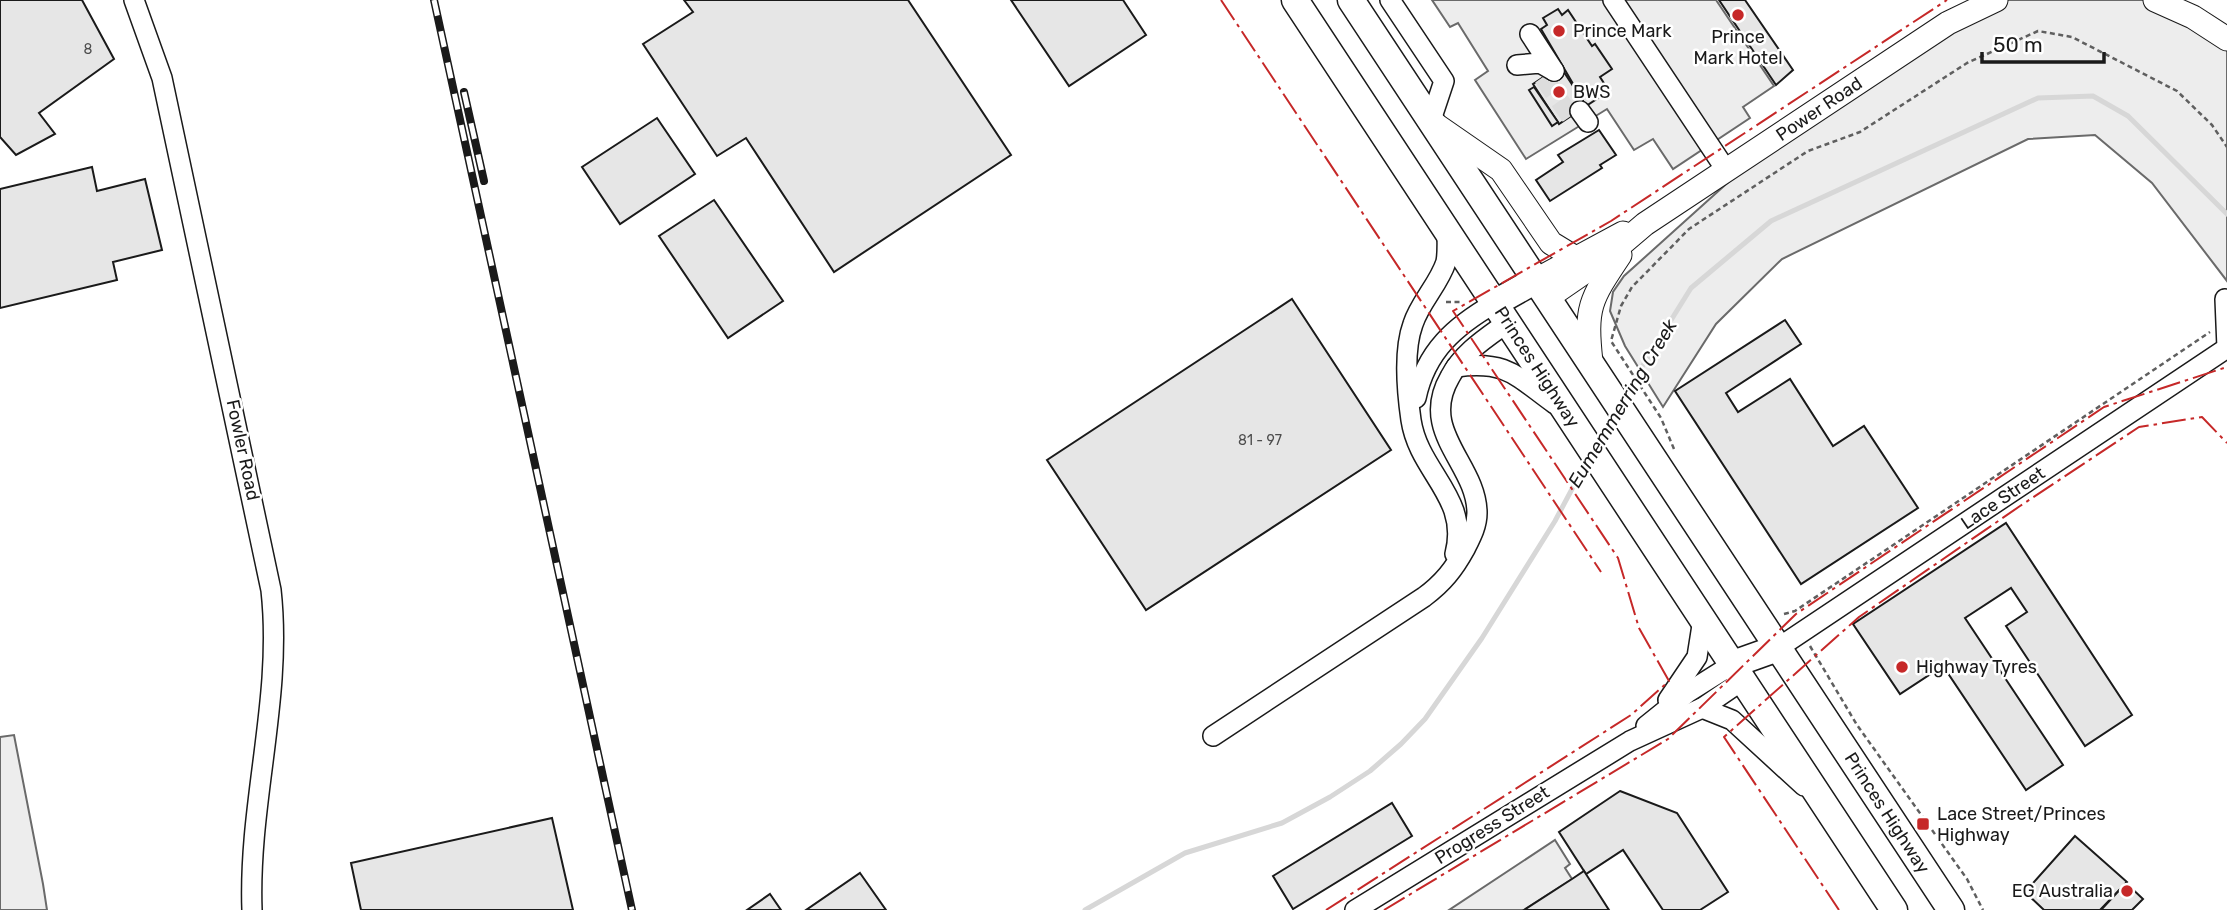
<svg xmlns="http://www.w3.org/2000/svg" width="2227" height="910" viewBox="0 0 2227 910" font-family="Rubik,sans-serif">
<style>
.built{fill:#ededed;stroke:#6a6a6a;stroke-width:2}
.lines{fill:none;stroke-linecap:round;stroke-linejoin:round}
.stream{stroke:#d7d7d7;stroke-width:5}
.building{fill:#e6e6e6;stroke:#1a1a1a;stroke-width:2}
.minor-tunnel{stroke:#ddd;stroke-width:19;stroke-dasharray:19 10;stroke-linecap:butt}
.minor-casing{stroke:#1a1a1a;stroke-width:22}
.major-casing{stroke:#1a1a1a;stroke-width:25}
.highway-casing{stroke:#1a1a1a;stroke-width:29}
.path{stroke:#5f5f5f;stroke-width:2.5;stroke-dasharray:5 3.5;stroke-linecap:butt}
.minor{stroke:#fff;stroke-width:19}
.major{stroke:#fff;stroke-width:23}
.highway{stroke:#fff;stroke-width:26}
.rail-casing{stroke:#1a1a1a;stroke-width:8}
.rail{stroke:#fff;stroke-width:5;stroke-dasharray:16;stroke-linecap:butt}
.power{stroke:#c62828;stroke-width:2;stroke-dasharray:24 5 3.5 5;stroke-linecap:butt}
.poi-dot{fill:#c62828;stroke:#fff;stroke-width:2.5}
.labels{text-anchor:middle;stroke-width:5;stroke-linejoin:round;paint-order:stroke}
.number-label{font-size:14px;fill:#4d4d4d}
.poi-label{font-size:18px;fill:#1a1a1a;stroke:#fff;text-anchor:start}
.street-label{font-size:18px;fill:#1a1a1a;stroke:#fff}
.water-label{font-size:19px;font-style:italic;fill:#1a1a1a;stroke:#fff}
</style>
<rect width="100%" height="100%" fill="#fff"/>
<g class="built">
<path d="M1432,0H1716L1774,86L1743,107L1750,118L1673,169L1653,139L1634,150L1607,109L1526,159L1475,80L1488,71L1458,23L1450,27Z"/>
<path d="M1996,0H2155L2227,39V281L2152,183L2095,135L2028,139L1782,259L1716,324L1663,407L1625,346L1610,311L1613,292L1624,276L1783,133Z"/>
<path d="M14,735L43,884L47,910H0V737Z"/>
<path d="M1555,840L1570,864L1565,868L1572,879L1524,910H1449Z"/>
</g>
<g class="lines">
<g class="stream">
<path d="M1622,399L1691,288L1771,221L2038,98L2093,96L2128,116L2227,214"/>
<path d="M1596,445L1614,414"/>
<path d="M1085,910L1185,853L1282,823L1330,797L1370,771L1401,744L1425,719L1482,638L1555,521L1588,459"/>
</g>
</g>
<g class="building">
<path d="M0,0H82L114,59L39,113L55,134L16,155L0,137Z"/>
<path d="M684,0H908L1011,155L834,272L746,138L717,156L643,44L693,12Z"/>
<path d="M1011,0H1123L1146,35L1069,86Z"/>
<path d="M1719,0H1745L1793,70L1776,85Z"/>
<path d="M1558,9L1562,15L1568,10L1592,46L1595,44L1612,69L1600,77L1609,91L1586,106L1541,29L1547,25L1543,18Z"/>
<path d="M1560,66L1586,106L1559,124L1533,84Z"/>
<path d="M1534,87L1558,122L1552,126L1529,90Z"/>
<path d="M657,118L695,174L620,224L582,167Z"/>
<path d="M1599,130L1616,155L1600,165L1602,168L1550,201L1536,180L1563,162L1558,155Z"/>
<path d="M92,167L97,191L145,179L162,250L113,262L117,280L0,308V189Z"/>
<path d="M714,200L783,301L728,338L659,236Z"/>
<path d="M1292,299L1391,450L1146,610L1047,460Z"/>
<path d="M1785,320L1801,344L1726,393L1738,412L1790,379L1833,446L1864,426L1918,508L1801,584L1675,391Z"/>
<path d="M2006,523L2132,715L2085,746L2006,626L2027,612L2011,588L1965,618L2063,765L2026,790L1943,666L1900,694L1853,624Z"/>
<path d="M1620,791L1677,813L1728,892L1700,910H1663L1623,850L1586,874L1559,832Z"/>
<path d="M1392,803L1412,836L1293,909L1273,876Z"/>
<path d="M552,818L573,910H361L351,863Z"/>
<path d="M2075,836L2127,882L2100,910H2044L2025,892Z"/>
<path d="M1584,871L1609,910H1524L1572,879Z"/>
<path d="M860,873L886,910H806Z"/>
<path d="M2126,883L2143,899L2132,910H2101Z"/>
<path d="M770,894L781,910H747Z"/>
</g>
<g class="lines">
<path class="minor-tunnel" d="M1543,77L1571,117"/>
<defs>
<g id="minor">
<path d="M134,0L162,78L271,590C283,698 248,802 252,910"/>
<path d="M1390,0L1444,81L1431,120"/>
<path d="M1613,0L1726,170"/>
<path d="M1530,34L1554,71"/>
<path d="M1517,65L1540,63L1554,71"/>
<path d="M1580,111L1588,122"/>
<path d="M1447,229C1447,240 1448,252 1446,262C1439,284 1420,302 1413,324C1403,351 1407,392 1411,420C1419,473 1470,497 1455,554"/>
<path d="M1456,367C1507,360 1516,376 1555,404"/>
<path d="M1416,398C1426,351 1455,326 1495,303"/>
<path d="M1778,648L2227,348L2225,299"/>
<path d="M1668,700L1697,657L1703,619"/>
<path d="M1702,708L1732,720L1804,786"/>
<path d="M1646,726L1687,693L1733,664"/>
<path d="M1213,736L1424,597C1443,583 1454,569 1465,549C1471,537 1477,526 1477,513C1477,464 1418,432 1450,377C1463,352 1486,338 1508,322"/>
<path d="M1355,910L1630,741L1702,708L1743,680"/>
</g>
<g id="major">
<path d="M2155,0L2193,17L2227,39"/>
<path d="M1436,125L1501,170L1551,243L1574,257"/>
<path d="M1536,280L1623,233"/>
<path d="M1547,298L1605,258L1645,224L1948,23L1996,0"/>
<path d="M1591,362C1585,307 1590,300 1620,255"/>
</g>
<g id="highway">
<path d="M1295,0L1894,910"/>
<path d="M1351,0L1951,910"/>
<path d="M1495,303L1536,280"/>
<path d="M1733,664L1778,648"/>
</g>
</defs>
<use href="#minor" class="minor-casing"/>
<use href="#major" class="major-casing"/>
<use href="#highway" class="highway-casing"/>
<g class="path">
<path d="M1446,302H1463"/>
<path d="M1674,449L1661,418L1611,341L1621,306L1632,287L1689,229L1808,151L1860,132L1967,63L2038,31L2072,37L2177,91L2212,125L2227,147"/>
<path d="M1784,614L1795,611L2210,332"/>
<path d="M1810,646L1857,725L1967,879L1983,910"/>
</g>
<use href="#minor" class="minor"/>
<use href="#major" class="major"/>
<use href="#highway" class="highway"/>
<defs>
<g id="rail">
<path d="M434,0L632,910"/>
<path d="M464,92L484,181"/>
</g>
</defs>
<use href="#rail" class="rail-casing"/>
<use href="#rail" class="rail"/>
<g class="power">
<path d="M1221,0L1601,572"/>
<path d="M1326,910L1631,715L1669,681L1639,628L1618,558L1453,311L1611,221L1947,0"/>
<path d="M1384,910L1668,739L1796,614L2104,407L2227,367"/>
<path d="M1839,910L1724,737L1859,617L2020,506L2139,427L2202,417L2227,443"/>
</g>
</g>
<g class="poi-dot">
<circle cx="1738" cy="15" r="7"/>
<circle cx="1559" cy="31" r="7"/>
<circle cx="1559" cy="92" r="7"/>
<circle cx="1902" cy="667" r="7"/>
<rect x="1916" y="817" width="14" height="14" rx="3.5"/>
<circle cx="2127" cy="891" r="7"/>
</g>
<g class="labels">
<g class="number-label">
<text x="88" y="54">8</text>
<text x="1260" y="445">81 - 97</text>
</g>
<g class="poi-label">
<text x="1573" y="37">Prince Mark</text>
<text x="1738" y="43" text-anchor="middle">Prince<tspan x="1738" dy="21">Mark Hotel</tspan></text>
<text x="1573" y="98">BWS</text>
<text x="1916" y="673">Highway Tyres</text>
<text x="1937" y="820">Lace Street/Princes<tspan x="1937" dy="21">Highway</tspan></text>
<text x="2113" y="897" text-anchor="end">EG Australia</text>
</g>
<g class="street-label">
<text transform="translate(1819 109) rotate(-34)" y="6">Power Road</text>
<text transform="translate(1537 367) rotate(57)" y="6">Princes Highway</text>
<text transform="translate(243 450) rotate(78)" y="6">Fowler Road</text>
<text transform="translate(2003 498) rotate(-34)" y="6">Lace Street</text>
<text transform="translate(1887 813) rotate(57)" y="6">Princes Highway</text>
<text transform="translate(1492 825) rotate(-32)" y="6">Progress Street</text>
</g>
<g class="water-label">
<text transform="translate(1622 403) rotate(-59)" y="7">Eumemmerring Creek</text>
</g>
</g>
<path d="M1982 52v10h122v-10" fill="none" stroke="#1a1a1a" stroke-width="3.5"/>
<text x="1993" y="52" font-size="21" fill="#1a1a1a" stroke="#ffffff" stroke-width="5" paint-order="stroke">50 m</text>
</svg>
